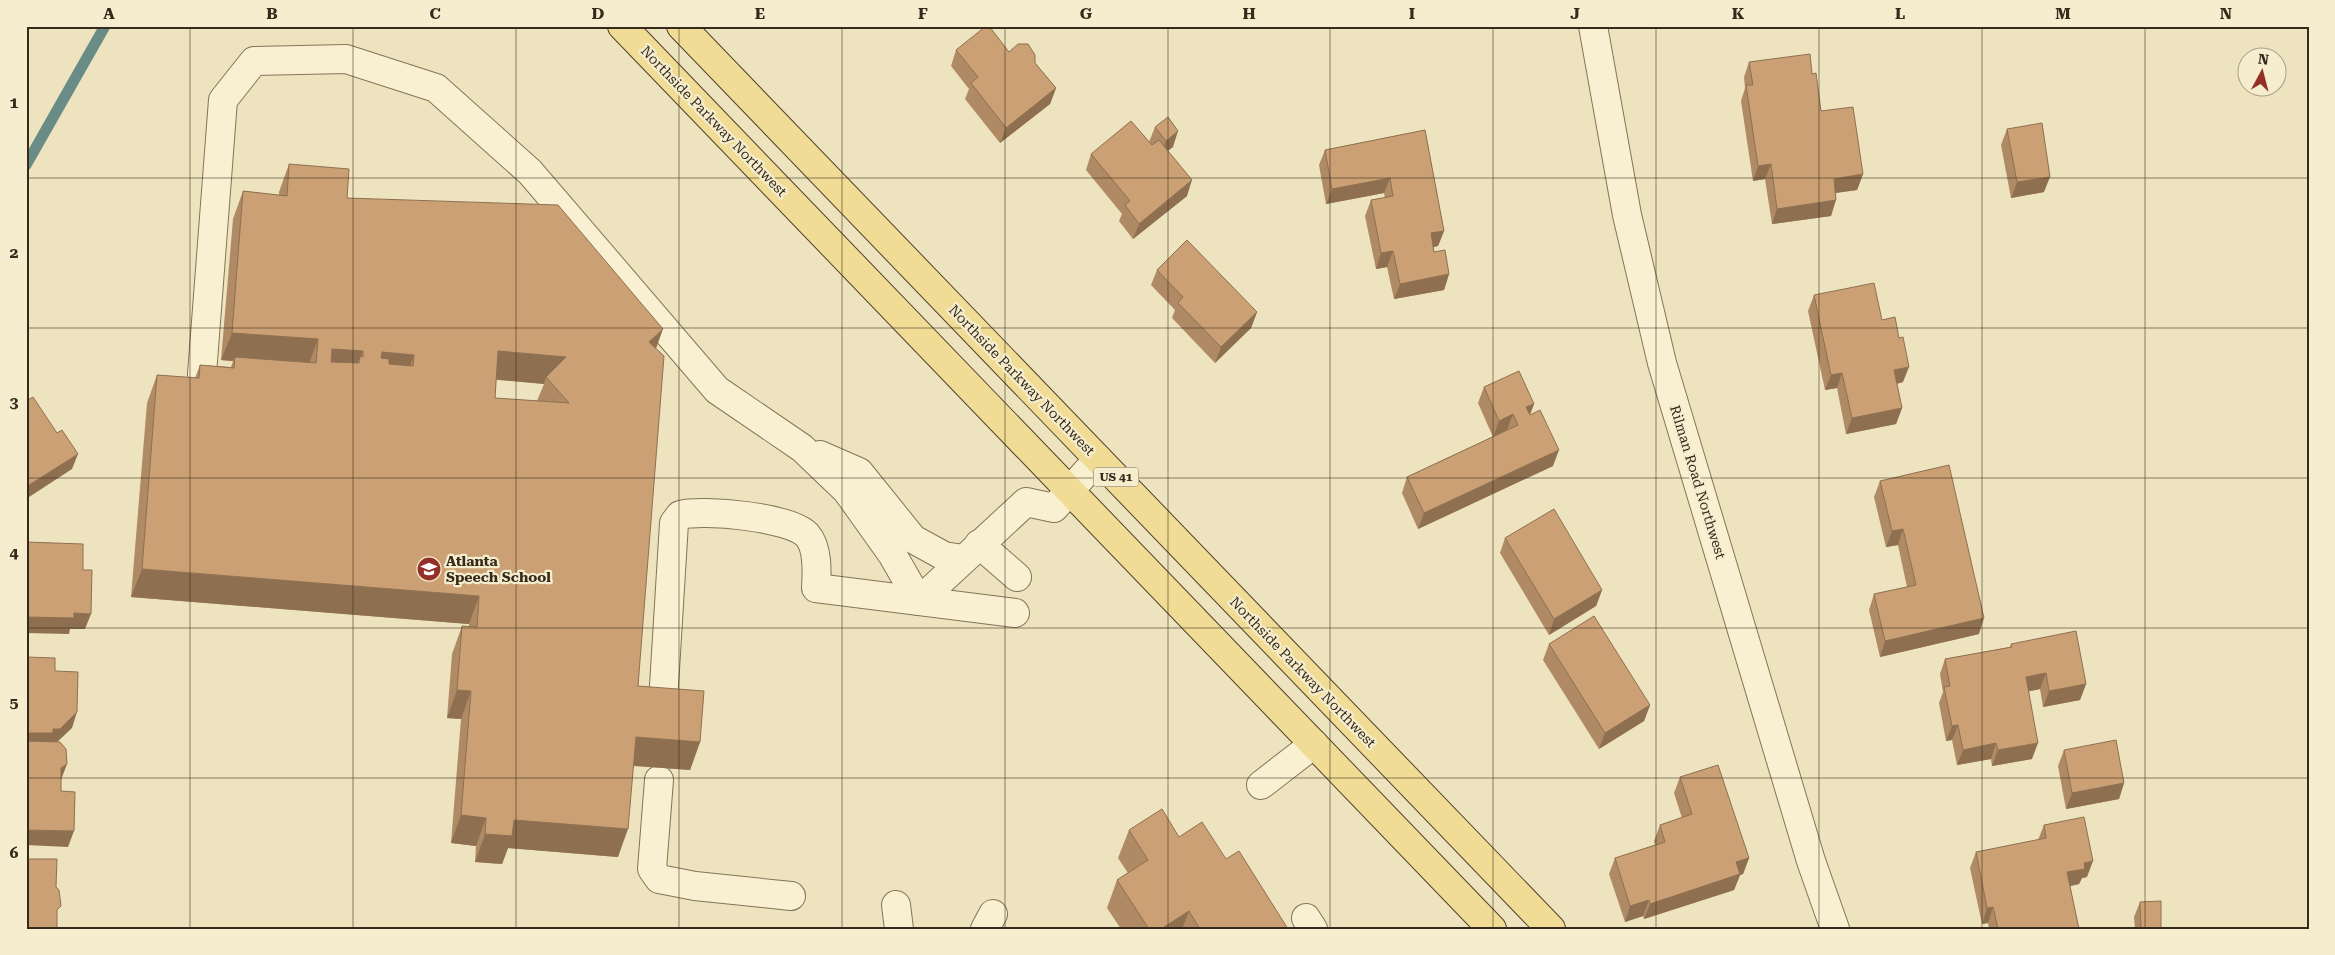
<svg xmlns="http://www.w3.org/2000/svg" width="2335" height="955" viewBox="0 0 2335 955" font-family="'Roboto Serif',serif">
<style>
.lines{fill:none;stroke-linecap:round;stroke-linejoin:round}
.stream{stroke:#698c86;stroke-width:11}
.minor-casing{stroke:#857457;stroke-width:30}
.major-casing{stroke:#52412c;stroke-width:30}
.minor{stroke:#f8f0d1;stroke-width:28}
.major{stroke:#f1dc95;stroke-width:28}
.wall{fill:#af8a64;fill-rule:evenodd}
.shaded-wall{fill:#8e7051}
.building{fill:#cba074;stroke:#8e7051;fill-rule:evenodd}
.grid{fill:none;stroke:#352a1c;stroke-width:1;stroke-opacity:0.55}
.labels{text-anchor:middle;stroke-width:4.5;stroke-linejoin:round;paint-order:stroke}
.shield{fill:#f5edce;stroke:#6f6451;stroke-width:1}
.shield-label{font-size:12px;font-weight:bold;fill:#352a1c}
.street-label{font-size:14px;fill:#352a1c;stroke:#f5edce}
.poi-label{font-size:14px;font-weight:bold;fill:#352a1c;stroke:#f5edce;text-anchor:start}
.neatline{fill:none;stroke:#352a1c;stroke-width:2}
.grid-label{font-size:16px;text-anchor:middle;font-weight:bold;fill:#352a1c}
</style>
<rect width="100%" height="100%" fill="#ede3be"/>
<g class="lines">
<path class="stream" d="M26,165L105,26"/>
<defs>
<g id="minor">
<path d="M1593,26L1627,215L1662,363L1811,861L1835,929"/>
<path d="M202,374L223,100L254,61L346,59L436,88L530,172L717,390L802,448L847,491L892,554L919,601"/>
<path d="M820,455L859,472L913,539L944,556L963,559"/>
<path d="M979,544L1017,577"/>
<path d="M919,601L1026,502L1054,508L1098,459"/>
<path d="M663,702L674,523L680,515C704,509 790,517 807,535C818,547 817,573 816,588L1015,613"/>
<path d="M659,780L652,869L659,879L695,886L791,896"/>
<path d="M1261,785L1314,744"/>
<path d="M896,905L899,929"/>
<path d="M1306,918L1313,929"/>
<path d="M985,929L993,914"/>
</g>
<g id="major">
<path d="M622,26L1492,929"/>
<path d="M681,26L1551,929"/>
</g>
</defs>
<use href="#minor" class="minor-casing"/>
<use href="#major" class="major-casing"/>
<use href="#minor" class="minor"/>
<use href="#major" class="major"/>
</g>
<g class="wall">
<path d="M956,50L1009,52L1035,63L1056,88L1050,104L1000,143L965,99L969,89L951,66Z"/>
<path d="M1749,62L1812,74L1821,111L1863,174L1857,190L1835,193L1831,216L1772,224L1765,179L1753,181L1741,101L1745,88L1744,77Z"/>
<path d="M1155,127L1173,147L1168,150L1187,196L1133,239L1119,221L1122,214L1086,170L1091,154L1149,142Z"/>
<path d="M2007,129L2044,192L2011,198L2001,145Z"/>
<path d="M1425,130L1444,231L1438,246L1433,247L1434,252L1449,274L1444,290L1394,299L1387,267L1376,269L1365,216L1371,200L1385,198L1384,193L1326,204L1319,165L1325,150Z"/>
<path d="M289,164L347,198L656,348L638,686L700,742L690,770L633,766L618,857L508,848L502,864L475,862L476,846L451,843L461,719L447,718L452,654L462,626L469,627V624L131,597L147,403L157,375L195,378L200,365L231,367L233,361L221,360L233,219L243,191L279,195V192ZM496,379L544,384L537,401L495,398Z"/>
<path d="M1157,270L1257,312L1251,328L1215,363L1172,318L1175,310L1151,285Z"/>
<path d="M1814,295L1882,320L1903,382L1897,384L1902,408L1896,424L1846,434L1837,388L1825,390L1808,311Z"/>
<path d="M1484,387L1534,404L1530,415L1553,466L1418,529L1402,493L1407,477L1507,430L1493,437L1478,403Z"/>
<path d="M1880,481L1979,634L1880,657L1869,610L1874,594L1907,587L1898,545L1886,547L1874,497Z"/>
<path d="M1505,538L1602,590L1596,606L1549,635L1500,553Z"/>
<path d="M1549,644L1650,705L1644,721L1599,749L1543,660Z"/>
<path d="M2011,644L2086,684L2080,700L2043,707L2040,689L2029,691L2032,759L1992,766L1991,759L1957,765L1952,740L1946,741L1939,703L1943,692L1940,674L1945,659L2010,647Z"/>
<path d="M2064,750L2124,783L2119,799L2066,809L2058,766Z"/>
<path d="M1680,777L1749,858L1743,874L1740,875L1734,890L1644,919L1643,916L1625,922L1609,874L1615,858L1655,845L1654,841L1660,825L1682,818L1674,793Z"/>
<path d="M2044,825L2087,877L2082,878L2079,884L2070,886L2079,929H1989L1988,923L1982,924L1970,868L1976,852L2038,840Z"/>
<path d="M1129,830L1179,837L1226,859L1288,929H1121L1107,908L1117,880L1128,873L1118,858Z"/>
<path d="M2140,902L2161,929H2135L2134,917Z"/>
</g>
<g class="shaded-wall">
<path d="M1056,88L1050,104L1000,143L1006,128Z"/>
<path d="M1178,131L1173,147L1160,157L1166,141Z"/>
<path d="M1771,164L1765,179L1753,181L1758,166Z"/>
<path d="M1863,174L1857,190L1828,194L1834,179Z"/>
<path d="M2050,177L2044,192L2011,198L2017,182Z"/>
<path d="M1390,178L1384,193L1326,204L1332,189Z"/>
<path d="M1192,180L1187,196L1133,239L1139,224Z"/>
<path d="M1836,200L1831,216L1772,224L1777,209Z"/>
<path d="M1444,231L1438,246L1425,249L1431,233Z"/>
<path d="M1393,251L1387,267L1376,269L1381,253Z"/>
<path d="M1449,274L1444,290L1394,299L1400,284Z"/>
<path d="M1257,312L1251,328L1215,363L1221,347Z"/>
<path d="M663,329L653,357L649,342Z"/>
<path d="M232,333L318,339L308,367L235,357L233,361L221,360Z"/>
<path d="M332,349L363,351L359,362L360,356L352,379L322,377Z"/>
<path d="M498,351L566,357L546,377L544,384L488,379Z"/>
<path d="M382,352L414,355L404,383L371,380Z"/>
<path d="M1909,367L1903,382L1888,385L1894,370Z"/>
<path d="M1842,373L1837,388L1825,390L1831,375Z"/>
<path d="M1534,404L1528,419L1526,407Z"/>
<path d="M1902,408L1896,424L1846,434L1852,418Z"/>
<path d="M1513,414L1507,430L1493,437L1499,421Z"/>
<path d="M1559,450L1553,466L1418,529L1424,513Z"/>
<path d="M78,454L72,469L26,499V487Z"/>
<path d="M1903,529L1898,545L1886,547L1892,531Z"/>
<path d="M142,569L479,596L469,624L131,597Z"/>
<path d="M1602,590L1596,606L1549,635L1554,619Z"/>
<path d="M74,613L91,614L85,629H70L69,634L26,633V617Z"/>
<path d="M1984,618L1979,634L1880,657L1885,641Z"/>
<path d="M2046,673L2040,689L2021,693L2026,677Z"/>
<path d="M2086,684L2080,700L2043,707L2049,691Z"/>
<path d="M457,690L471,691L461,719L447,718Z"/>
<path d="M1650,705L1644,721L1599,749L1605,733Z"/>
<path d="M77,712L72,728L54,745L26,748V733L53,729Z"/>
<path d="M1958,725L1952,740L1946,741L1952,726Z"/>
<path d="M636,737L700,742L690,770L625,765Z"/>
<path d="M1996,743L1991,759L1957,765L1963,750Z"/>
<path d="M2038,743L2032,759L1992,766L1998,750Z"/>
<path d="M67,764L61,780V768Z"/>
<path d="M2124,783L2119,799L2066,809L2072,793Z"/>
<path d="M461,815L486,818L476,846L451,843Z"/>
<path d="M514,820L628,829L618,857L508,848L502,864L475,862L485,834Z"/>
<path d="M26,830L74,831L68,847L26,845Z"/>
<path d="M1749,858L1743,874L1740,875L1734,890L1644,919L1650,904L1736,862Z"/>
<path d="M2093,861L2087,877L2082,878L2079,884L2062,888L2067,872L2084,863Z"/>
<path d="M1649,900L1643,916L1625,922L1630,906Z"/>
<path d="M1993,907L1988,923L1982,924L1987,908Z"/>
<path d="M1189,911L1182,929H1161Z"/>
</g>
<g class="building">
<path d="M986,26H989L1009,52L1018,44H1028L1035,55V63L1056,88L1006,128L971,83L978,77L956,50Z"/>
<path d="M1810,54L1812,74L1816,73L1821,111L1853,107L1863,174L1834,179L1836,200L1777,209L1771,164L1758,166L1746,85H1753L1749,62Z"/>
<path d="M1168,117L1178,131L1166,141L1155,127Z"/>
<path d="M1131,121L1152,145L1159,140L1192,180L1139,224L1125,205L1130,201L1091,154Z"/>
<path d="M2042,123L2050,177L2017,182L2007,129Z"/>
<path d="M1425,130L1444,231L1431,233L1434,252L1445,250L1449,274L1400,284L1393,251L1381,253L1371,200L1393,196L1390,178L1332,189L1325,150Z"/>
<path d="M289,164L349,169L347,198L558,205L663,329L649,342L664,356L638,686L704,691L700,742L636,737L628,829L514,820L512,836L485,834L486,818L461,815L471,691L457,690L462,626L477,627L479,596L142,569L157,375L199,378L200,365L234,368L235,357L316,363L318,339L232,333L243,191L287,196ZM332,349L363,351V357L360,356L359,363L331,362ZM498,351L566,357L546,377L569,403L495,398ZM382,352L414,355L413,366L389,364V359L381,358Z"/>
<path d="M1187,240L1257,312L1221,347L1178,303L1183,297L1157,270Z"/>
<path d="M1874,283L1882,320L1895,317L1899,338L1903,337L1909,367L1894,370L1902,408L1852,418L1842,373L1831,375L1814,295Z"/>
<path d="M1519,371L1534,404L1526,407L1530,415L1540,410L1559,450L1424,513L1407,477L1518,425L1513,414L1499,421L1484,387Z"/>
<path d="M33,397L57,433L62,430L78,454L26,487V401Z"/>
<path d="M1949,465L1984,618L1885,641L1874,594L1916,585L1903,529L1892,531L1880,481Z"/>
<path d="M1554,509L1602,590L1554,619L1505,538Z"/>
<path d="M26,542L83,544V570H92L91,614L74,613V618L26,617Z"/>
<path d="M1594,616L1650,705L1605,733L1549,644Z"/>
<path d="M2076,631L2086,684L2049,691L2046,673L2026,677L2038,743L1998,750L1996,743L1963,750L1958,725L1952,726L1944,687L1950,686L1945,659L2012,647L2011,644Z"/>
<path d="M26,657L55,658V671L78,672L77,712L60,729H53V733H26Z"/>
<path d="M2116,740L2124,783L2072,793L2064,750Z"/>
<path d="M26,741L60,742L66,749L67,764L61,768V791L75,792L74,831L26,830Z"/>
<path d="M1718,765L1749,858L1736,862L1740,874L1650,904L1649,900L1630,906L1615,858L1665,842L1660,825L1692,814L1680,777Z"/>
<path d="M1162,809L1179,837L1202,822L1226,859L1239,851L1288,929H1200L1189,911L1161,929H1149L1117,880L1148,860L1129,830Z"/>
<path d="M2084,817L2093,861L2084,863L2085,869L2067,872L2079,929H1998L1993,907L1987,908L1976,852L2046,838L2044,825Z"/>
<path d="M26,859H57L56,887L59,890L61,906L57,910V929H26Z"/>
<path d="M2161,901V929H2141L2140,902Z"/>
</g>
<path class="grid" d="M190,26V929M353,26V929M516,26V929M679,26V929M842,26V929M1005,26V929M1168,26V929M1330,26V929M1493,26V929M1656,26V929M1819,26V929M1982,26V929M2145,26V929M26,178H2309M26,328H2309M26,478H2309M26,628H2309M26,778H2309"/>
<defs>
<symbol id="school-disc" viewBox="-11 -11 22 22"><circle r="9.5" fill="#933128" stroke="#f5edce"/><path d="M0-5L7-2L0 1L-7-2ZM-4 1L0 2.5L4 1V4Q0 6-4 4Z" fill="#fff"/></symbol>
</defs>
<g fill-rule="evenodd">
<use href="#school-disc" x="415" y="555" width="28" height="28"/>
</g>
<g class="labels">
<rect class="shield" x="1093.5" y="467.5" width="45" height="19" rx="4"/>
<g class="shield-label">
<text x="1116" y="481">US 41</text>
</g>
<g class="street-label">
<text transform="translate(714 121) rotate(46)" y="5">Northside Parkway Northwest</text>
<text transform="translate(1022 380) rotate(46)" y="5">Northside Parkway Northwest</text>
<text transform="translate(1698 482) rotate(73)" y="5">Rilman Road Northwest</text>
<text transform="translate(1303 672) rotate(46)" y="5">Northside Parkway Northwest</text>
</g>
<g class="poi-label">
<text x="446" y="566">Atlanta<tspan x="446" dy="16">Speech School</tspan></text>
</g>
</g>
<rect width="2335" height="955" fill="none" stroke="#f5edce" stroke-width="55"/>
<g transform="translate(2262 72) rotate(7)"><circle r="24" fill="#f5edce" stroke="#a89f87"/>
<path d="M0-4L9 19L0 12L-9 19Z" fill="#933128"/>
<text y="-8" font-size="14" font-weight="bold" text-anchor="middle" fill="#352a1c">N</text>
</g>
<rect x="28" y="28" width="2280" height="900" class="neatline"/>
<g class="grid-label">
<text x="109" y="19">A</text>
<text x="272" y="19">B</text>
<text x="435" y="19">C</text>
<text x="598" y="19">D</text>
<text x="760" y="19">E</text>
<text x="923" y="19">F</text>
<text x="1086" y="19">G</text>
<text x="1249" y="19">H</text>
<text x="1412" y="19">I</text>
<text x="1575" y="19">J</text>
<text x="1738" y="19">K</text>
<text x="1900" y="19">L</text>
<text x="2063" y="19">M</text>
<text x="2226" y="19">N</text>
<text x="14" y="108">1</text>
<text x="14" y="258">2</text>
<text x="14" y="408">3</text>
<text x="14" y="558">4</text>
<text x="14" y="708">5</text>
<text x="14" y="858">6</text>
</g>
</svg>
